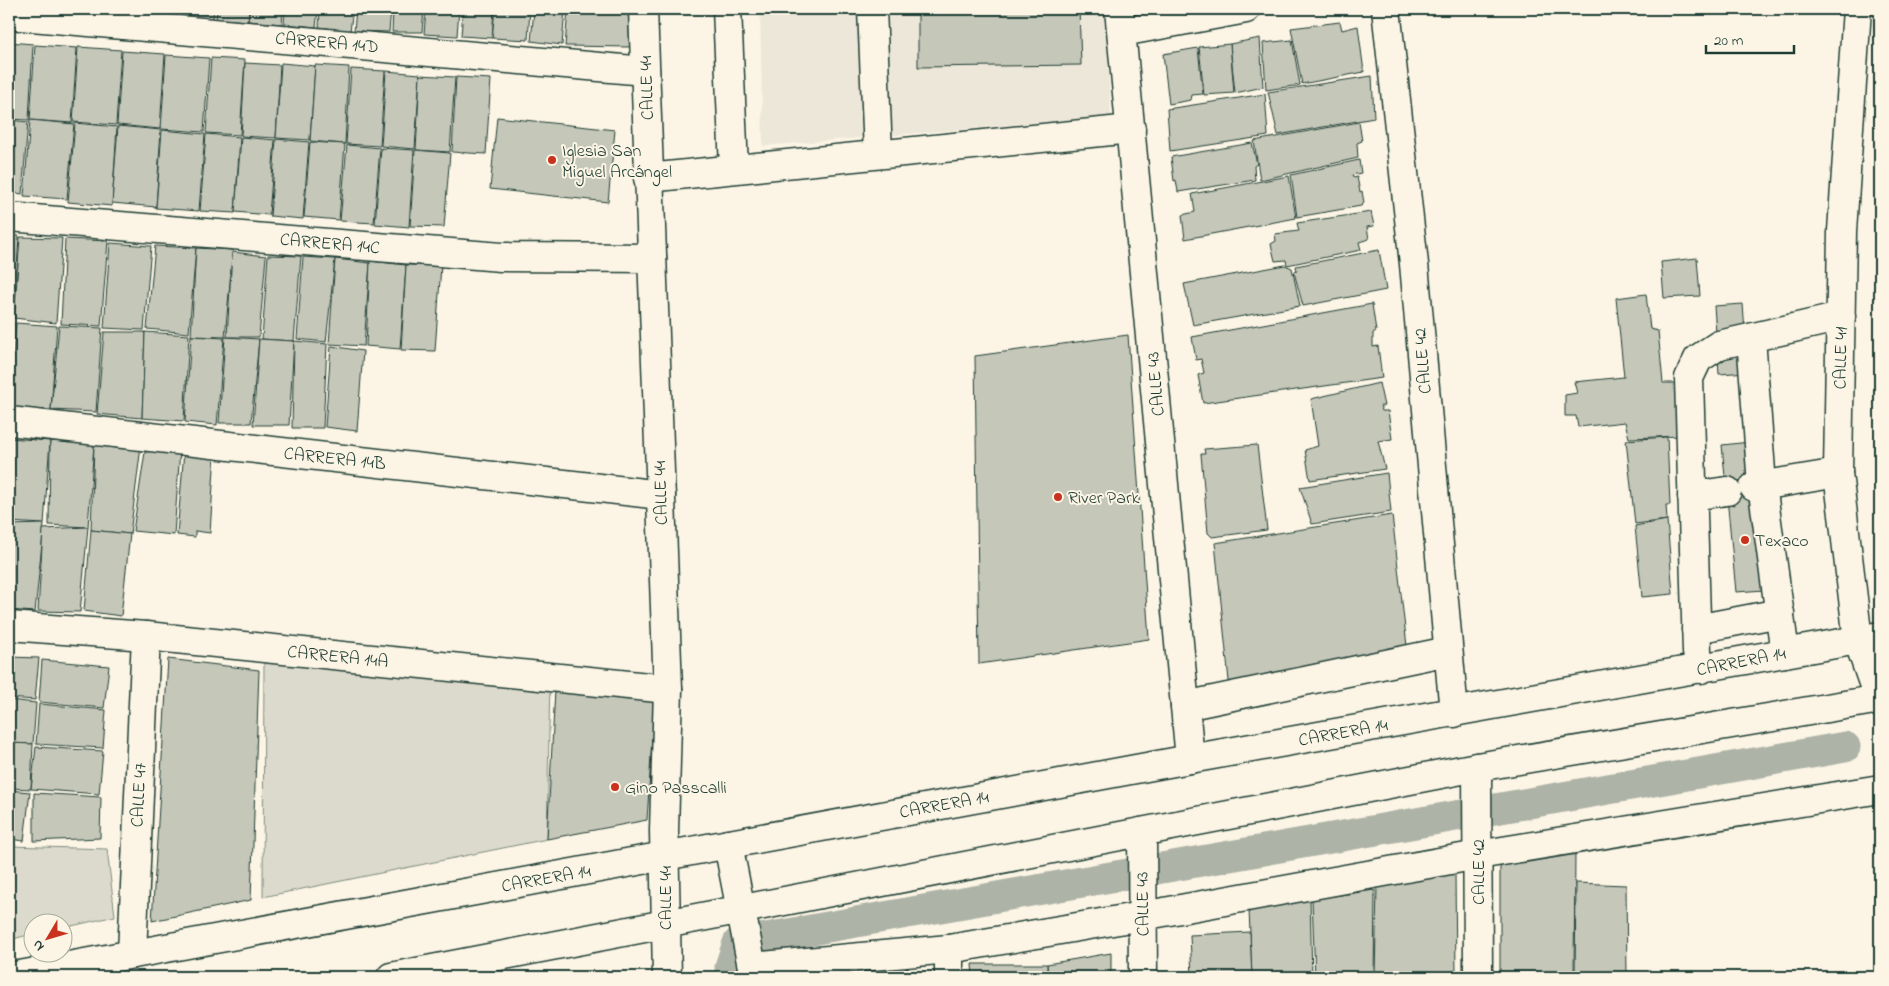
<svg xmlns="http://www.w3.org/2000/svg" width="1889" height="986" viewBox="0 0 1889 986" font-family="'Indie Flower',sans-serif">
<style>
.built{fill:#ece7d8}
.green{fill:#dcdacc;stroke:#7e8c80}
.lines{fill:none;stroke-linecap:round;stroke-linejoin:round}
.canal{stroke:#aeb3a7;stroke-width:31}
.building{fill:#c5c7b9;stroke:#1f3d34}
.minor-casing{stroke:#1f3d34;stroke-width:31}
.major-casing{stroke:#1f3d34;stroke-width:31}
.minor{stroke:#fcf5e5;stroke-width:28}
.major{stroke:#fcf5e5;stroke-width:28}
.poi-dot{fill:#c8321e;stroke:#fcf5e5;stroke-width:2}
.labels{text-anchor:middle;stroke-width:4;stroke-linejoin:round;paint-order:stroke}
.street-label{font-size:18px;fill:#1f3d34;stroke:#fcf5e5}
.poi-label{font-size:18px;fill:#1f3d34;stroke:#fcf5e5;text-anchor:start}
</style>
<rect width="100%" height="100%" fill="#fcf5e5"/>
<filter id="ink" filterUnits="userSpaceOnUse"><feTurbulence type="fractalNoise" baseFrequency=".02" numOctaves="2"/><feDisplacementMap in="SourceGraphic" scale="10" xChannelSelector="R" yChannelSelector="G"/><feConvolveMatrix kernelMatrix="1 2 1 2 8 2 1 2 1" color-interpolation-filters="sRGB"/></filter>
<g filter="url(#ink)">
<path class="built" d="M760,9H1105L1111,117L763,146Z"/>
<g class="green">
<path d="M264,659L550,677L547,839L263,897Z"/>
<path d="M9,846L107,849L115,916L63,928L62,924H32V934L9,940Z"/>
</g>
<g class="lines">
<path class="canal" d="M730,977V967L738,943L1845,747"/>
</g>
<g class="building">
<path d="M94,9H125V13Z"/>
<path d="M128,9H168V16L128,13Z"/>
<path d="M172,9H214L213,19L172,16Z"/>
<path d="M217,9H249L248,21L216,19Z"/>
<path d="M250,9H283L282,24L248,21Z"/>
<path d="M285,9H318L316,27L284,24Z"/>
<path d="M320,9H353L350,31L319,27Z"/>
<path d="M356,9H391L389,32L354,31Z"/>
<path d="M393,9H424L422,32H392Z"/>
<path d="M426,9H459L457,36L424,34Z"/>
<path d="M463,9H494L492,38L461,36Z"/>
<path d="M495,9H530L528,40L492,38Z"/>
<path d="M534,9H565L562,45L531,41Z"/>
<path d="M568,9H628L630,47L565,46Z"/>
<path d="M918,9H1079L1081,65L918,67Z"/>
<path d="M1340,22L1342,30L1358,26L1364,72L1302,84L1291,28Z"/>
<path d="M1260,38L1263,87L1235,93L1230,44Z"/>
<path d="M1292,40L1300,85L1266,90L1263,43Z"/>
<path d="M9,42L33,44L29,120L9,119Z"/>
<path d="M1230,44L1234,93L1204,95L1199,47Z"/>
<path d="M35,45L77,48L72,123L30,120Z"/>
<path d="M78,47L121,50L116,125L73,122Z"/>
<path d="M1198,48L1203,94L1192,95L1191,100L1169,104L1163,54Z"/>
<path d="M122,51L165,54L160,129L117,125Z"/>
<path d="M166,55L209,58L204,132L161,129Z"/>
<path d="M211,58L245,60L240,135L206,133Z"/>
<path d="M245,63L280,65L276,138L241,136Z"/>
<path d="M281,63L315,66L310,140L276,138Z"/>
<path d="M315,65L349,67L345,144L310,141Z"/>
<path d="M351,69L385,71L380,146L346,144Z"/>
<path d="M386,71L420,74L415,149L381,146Z"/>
<path d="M420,75L455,77L450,152L416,150Z"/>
<path d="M1372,76L1374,118L1278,135L1268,92Z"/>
<path d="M456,77L491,79L486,154L452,152Z"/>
<path d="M1265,94L1268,136L1170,151L1167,109Z"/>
<path d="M497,117L615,130L608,202L490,189Z"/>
<path d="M9,120L28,122L22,194L9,192Z"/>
<path d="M30,120L74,124L67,199L24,196Z"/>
<path d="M1359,122L1362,141L1357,143L1358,158L1260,180L1254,141Z"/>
<path d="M75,123L117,127L112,206L68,202Z"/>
<path d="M118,126L161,130L156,207L112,203Z"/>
<path d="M162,130L205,134L199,211L156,208Z"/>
<path d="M206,134L240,137L235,213L200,211Z"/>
<path d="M241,137L275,140L269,215L235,212Z"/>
<path d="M276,139L309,142L303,219L270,216Z"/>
<path d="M310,142L345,144L339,220L304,217Z"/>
<path d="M1252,143L1257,164L1254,166L1255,180L1178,192L1176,180L1174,181L1171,157Z"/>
<path d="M347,145L380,148L374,223L340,221Z"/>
<path d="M381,148L414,150L409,227L375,224Z"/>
<path d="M415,150L450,153L444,227L410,226Z"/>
<path d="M1359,160L1361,173L1352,175L1354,178L1357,177L1360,192L1362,191L1364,203L1361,206L1297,217L1291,175Z"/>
<path d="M1289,176L1296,218L1185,239L1182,215L1195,212L1192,194Z"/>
<path d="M1371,212L1374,226L1367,227L1369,239L1359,242L1361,250L1287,265L1286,260L1275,261L1271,244L1276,241L1275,234L1299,231L1297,223Z"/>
<path d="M9,235L19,236L14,318H9Z"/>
<path d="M20,237L62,238L56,323L14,318Z"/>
<path d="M65,239L108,241L101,326L61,324Z"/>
<path d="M110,243L151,246L144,330L104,328Z"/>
<path d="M155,246L196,248L189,333L147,329Z"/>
<path d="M196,248L233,250L225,337L191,336Z"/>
<path d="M1379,250L1386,290L1303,306L1294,272L1297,271L1296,266Z"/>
<path d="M232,252L266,256L259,337H227Z"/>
<path d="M268,255L301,256L294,341L262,339Z"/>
<path d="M303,257L335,259L326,342L297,339Z"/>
<path d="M1697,258L1700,296L1664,298L1661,262Z"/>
<path d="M335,259L370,263L364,346L329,344Z"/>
<path d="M370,261L406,265L400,349L366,346Z"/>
<path d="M406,265H441L435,351L401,350Z"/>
<path d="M1285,265L1292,268L1300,306L1193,325L1184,284Z"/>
<path d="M1646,294L1650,329L1658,331L1663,383H1676L1681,436L1629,438L1625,422L1578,427L1576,416H1565V395L1577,393L1574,382L1624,377L1616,298Z"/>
<path d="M1372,304L1376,331L1373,333V347L1378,346L1382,378L1203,403L1198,375L1204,373L1201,359L1196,360L1192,337Z"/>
<path d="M1743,304L1748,372L1719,374L1714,306Z"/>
<path d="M9,321L14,322L9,380Z"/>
<path d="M16,323L57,326L51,410L9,408Z"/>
<path d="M59,326L102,328L96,412L51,410Z"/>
<path d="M104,332H145L142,418L97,414Z"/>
<path d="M145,332L189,335L184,421L142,418Z"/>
<path d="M1128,335L1149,639L979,664L975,356Z"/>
<path d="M191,336L224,338L217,425L185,422Z"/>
<path d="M225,337L259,339L251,423H219Z"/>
<path d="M259,339L294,341L289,425H253Z"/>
<path d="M294,341L327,344L323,428H292Z"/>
<path d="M331,346L363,351L357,431L325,427Z"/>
<path d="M1379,383L1384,406H1380L1382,411H1388L1392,439L1378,441L1385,469L1310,480L1305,450L1318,446L1311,399Z"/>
<path d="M1667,437L1670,505H1666L1667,520L1635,524L1626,440Z"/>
<path d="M9,438L50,441L44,524L9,522Z"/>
<path d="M50,441L94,444L88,527L49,525Z"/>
<path d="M1750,442L1764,590L1736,592L1722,445Z"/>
<path d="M94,444L141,446L130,534L91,530Z"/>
<path d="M1257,445L1267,530L1212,537L1208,533L1201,454H1205L1204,449Z"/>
<path d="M180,449L174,535L133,531L145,452Z"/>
<path d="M184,451L215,452L210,533L195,531V537L177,535Z"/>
<path d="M1387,473L1391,512L1312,524L1300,487Z"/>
<path d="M1392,515L1408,655L1230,691L1215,543Z"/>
<path d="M1667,520L1673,594L1642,597L1635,526Z"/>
<path d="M44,524L35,612L9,610V525Z"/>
<path d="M88,527L80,612L38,611L43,529Z"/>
<path d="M91,530L130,534L121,616L84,611Z"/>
<path d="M9,657L39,658L35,700L9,698Z"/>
<path d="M168,659L259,670L251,900L152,921Z"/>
<path d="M42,660L109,666L104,708L39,702Z"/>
<path d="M555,690L655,695L647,820L547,839Z"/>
<path d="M9,700L36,703L33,744L9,743Z"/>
<path d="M39,704L106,710L103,748L36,744Z"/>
<path d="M9,743L33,744L31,789L9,788Z"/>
<path d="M36,747L103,751L99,794L31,789Z"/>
<path d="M9,790L30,792L24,841L9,839Z"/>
<path d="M34,793L101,797L100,838L34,841Z"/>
<path d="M1575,850L1574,977H1500V864Z"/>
<path d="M1455,873L1456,977H1375L1377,887Z"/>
<path d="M1576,883L1626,885L1627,977H1575Z"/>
<path d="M1375,890L1374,977H1315L1312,899Z"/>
<path d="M1310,899L1312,977H1252L1249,910Z"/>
<path d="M1250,932L1252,977H1192L1190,935Z"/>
<path d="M1111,953V977H1048L1047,964Z"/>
<path d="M972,964H1047V977H973Z"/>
</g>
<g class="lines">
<defs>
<g id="minor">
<path d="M643,9L668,689L664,831L667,977"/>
<path d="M727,9L734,168"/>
<path d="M872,9L878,154"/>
<path d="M1119,9L1190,759"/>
<path d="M1386,9L1414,264L1454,713"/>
<path d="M9,15L645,71"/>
<path d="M1122,32L1246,9"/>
<path d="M648,178L1131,129"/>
<path d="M9,217L501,257L652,258"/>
<path d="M1751,338L1762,485L1785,653"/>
<path d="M9,421L661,495"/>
<path d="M1754,487L1838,473"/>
<path d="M1692,496L1727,491"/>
<path d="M9,626L146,636L668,689"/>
<path d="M1696,629L1780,613"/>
<path d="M1701,669L1697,652L1689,378L1698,359L1719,345L1841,317"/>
<path d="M1185,706L1448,651"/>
<path d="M1477,767L1478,977"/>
<path d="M1142,832L1143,977"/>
<path d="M728,844L752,967V977"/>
<path d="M949,949V977"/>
<path d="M132,954L146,636"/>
<path d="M752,967L949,949L1142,916L1478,855L1880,789"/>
</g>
<g id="major">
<path d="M1857,9L1842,231L1838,473L1858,640L1880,703"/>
<path d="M9,977L1190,759L1880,636"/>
<path d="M391,977L1477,767L1880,699"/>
</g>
</defs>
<use href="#minor" class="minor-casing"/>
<use href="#major" class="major-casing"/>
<use href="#minor" class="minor"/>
<use href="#major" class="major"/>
</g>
</g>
<g class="poi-dot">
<circle cx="552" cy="160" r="5"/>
<circle cx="1058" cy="497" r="5"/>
<circle cx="1745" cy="540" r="5"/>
<circle cx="615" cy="787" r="5"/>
</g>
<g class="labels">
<g class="street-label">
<text transform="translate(327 42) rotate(5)" y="6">CARRERA 14D</text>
<text transform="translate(646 88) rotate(-92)" y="6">CALLE 44</text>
<text transform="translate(330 243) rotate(5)" y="6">CARRERA 14C</text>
<text transform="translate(1840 358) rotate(-89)" y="6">CALLE 41</text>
<text transform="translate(1422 361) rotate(-95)" y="6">CALLE 42</text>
<text transform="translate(1155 384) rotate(-95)" y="6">CALLE 43</text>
<text transform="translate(335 458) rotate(6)" y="6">CARRERA 14B</text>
<text transform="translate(660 493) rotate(-92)" y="6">CALLE 44</text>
<text transform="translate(338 656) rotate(6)" y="6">CARRERA 14A</text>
<text transform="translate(1741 661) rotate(-11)" y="6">CARRERA 14</text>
<text transform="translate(1343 732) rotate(-10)" y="6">CARRERA 14</text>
<text transform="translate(138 795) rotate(-87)" y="6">CALLE 47</text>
<text transform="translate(944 804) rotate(-10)" y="6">CARRERA 14</text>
<text transform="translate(1478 872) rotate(-90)" y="6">CALLE 42</text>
<text transform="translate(546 878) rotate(-10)" y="6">CARRERA 14</text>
<text transform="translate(665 898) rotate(-90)" y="6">CALLE 44</text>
<text transform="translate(1142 904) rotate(-91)" y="6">CALLE 43</text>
</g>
<g class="poi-label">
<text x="562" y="156">Iglesia San<tspan x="562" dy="21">Miguel Arcángel</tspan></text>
<text x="1068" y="503">River Park</text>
<text x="1755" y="546">Texaco</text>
<text x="625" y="793">Gino Passcalli</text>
</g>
</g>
<rect width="1889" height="986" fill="none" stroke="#fcf5e5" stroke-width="30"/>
<rect x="15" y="15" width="1859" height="956" fill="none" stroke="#1f3d34" stroke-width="2" filter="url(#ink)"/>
<g transform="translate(48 938) rotate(232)"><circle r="24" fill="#fcf5e5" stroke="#a4ab9e"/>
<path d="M0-4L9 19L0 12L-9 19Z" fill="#c8321e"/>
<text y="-8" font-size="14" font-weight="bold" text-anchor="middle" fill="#1f3d34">N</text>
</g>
<path d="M1706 45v8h88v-8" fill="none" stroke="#1f3d34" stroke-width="2.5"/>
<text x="1714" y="45" font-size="15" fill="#1f3d34" stroke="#fcf5e5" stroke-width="4" paint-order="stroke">20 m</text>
</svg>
